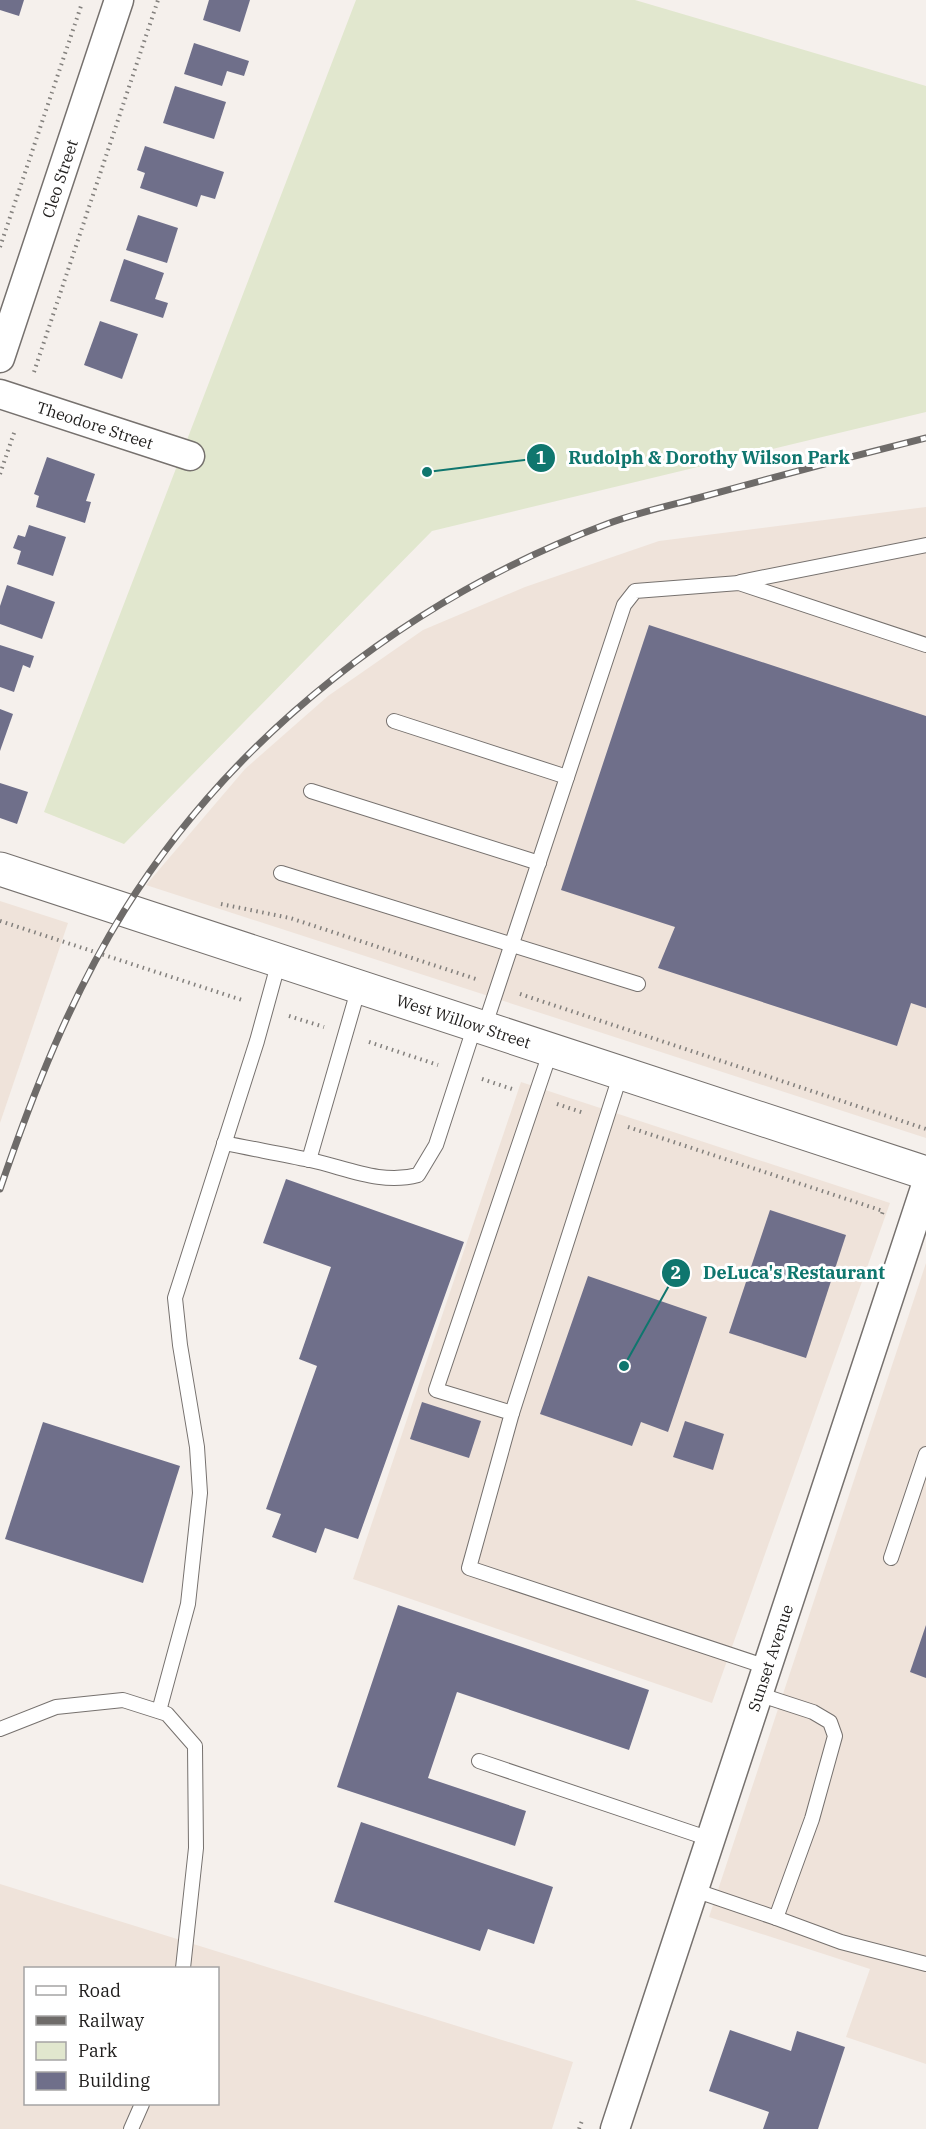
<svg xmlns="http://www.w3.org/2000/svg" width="926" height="2129" viewBox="0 0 926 2129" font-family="'IBM Plex Serif',serif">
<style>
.built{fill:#efe3da;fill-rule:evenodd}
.green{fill:#e1e7ce}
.building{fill:#6f6f8a}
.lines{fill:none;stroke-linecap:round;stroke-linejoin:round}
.lane-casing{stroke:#76716e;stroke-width:16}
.street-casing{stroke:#76716e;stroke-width:31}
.secondary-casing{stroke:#76716e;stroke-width:35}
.path{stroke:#83807d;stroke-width:4;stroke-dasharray:1.5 4.5;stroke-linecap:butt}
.lane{stroke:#fff;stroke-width:14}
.street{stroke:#fff;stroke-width:28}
.secondary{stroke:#fff;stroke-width:33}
.rail-casing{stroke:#6e6b69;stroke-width:7}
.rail{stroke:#fff;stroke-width:4.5;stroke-dasharray:14;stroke-linecap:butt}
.labels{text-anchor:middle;stroke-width:6;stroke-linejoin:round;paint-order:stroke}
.street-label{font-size:16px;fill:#1e1c1b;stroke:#fff}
.leader{fill:none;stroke:#0f766e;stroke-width:2}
.callout-dot{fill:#0f766e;stroke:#fff;stroke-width:2}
.mark-label{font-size:18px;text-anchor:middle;font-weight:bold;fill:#fff}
.callout-label{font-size:18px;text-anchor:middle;font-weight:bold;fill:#0f766e;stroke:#fff;stroke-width:6;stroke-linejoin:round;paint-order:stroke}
</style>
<rect width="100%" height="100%" fill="#f5f0ec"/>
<g class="built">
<path d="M926,507V1138L146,885L245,769L328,696L423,630L525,587L659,541Z"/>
<path d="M0,901L68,923L0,1123Z"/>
<path d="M521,1082L890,1203L712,1703L353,1579Z"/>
<path d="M926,1263V2064L846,2037L870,1969L709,1917Z"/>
<path d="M0,1884L573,2062L552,2129H0ZM26,1968H218V2104H26Z"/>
</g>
<path class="green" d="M356,0H635L926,86V412L432,531L124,844L44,812Z"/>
<g class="building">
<path d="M0,0H24L19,16L0,10Z"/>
<path d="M209,0H250L240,32L203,20Z"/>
<path d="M194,43L249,61L244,76L227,71L222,86L184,74Z"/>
<path d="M175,86L226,102L214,139L163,123Z"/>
<path d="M145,146L224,172L215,199L201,195L197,207L140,188L145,173L137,170Z"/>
<path d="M138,215L178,228L167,263L126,250Z"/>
<path d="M124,259L164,273L155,299L168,303L163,318L110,301Z"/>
<path d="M100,321L138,334L122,379L84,365Z"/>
<path d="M47,457L95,474L86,501L91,502L85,523L36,507L39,496L34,494Z"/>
<path d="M29,525L66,537L53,576L17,564L21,551L13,548L18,535L25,537Z"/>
<path d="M7,585L55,602L42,639L0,624V606Z"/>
<path d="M649,625L926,716V1008L911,1003L897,1046L658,968L675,927L561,890Z"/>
<path d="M0,645L34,656L30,668L23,665L14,692L0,687Z"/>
<path d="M0,709L13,714L0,751Z"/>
<path d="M0,783L28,792L17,824L0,818Z"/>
<path d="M286,1179L464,1242L358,1539L325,1528L316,1553L272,1537L281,1514L266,1509L317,1366L299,1359L331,1267L263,1243Z"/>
<path d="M770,1210L846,1235L806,1358L729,1333Z"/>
<path d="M588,1276L707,1317L668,1432L641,1422L632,1446L540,1414Z"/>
<path d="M422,1402L481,1421L469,1458L410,1439Z"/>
<path d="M685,1421L724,1434L713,1470L673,1457Z"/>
<path d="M43,1422L180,1466L143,1583L5,1539Z"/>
<path d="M398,1605L649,1690L629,1750L457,1692L428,1778L526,1811L515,1846L337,1787Z"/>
<path d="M926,1625V1678L910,1672Z"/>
<path d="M361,1822L553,1887L534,1944L488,1929L480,1951L334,1902Z"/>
<path d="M730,2030L791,2051L797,2031L845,2047L818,2129H763L769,2112L709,2091Z"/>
</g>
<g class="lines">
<defs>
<g id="lane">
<path d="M740,582L926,545"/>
<path d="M394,721L567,777"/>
<path d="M311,791L539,863"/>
<path d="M281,873L638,984"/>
<path d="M484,1028L624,605L635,591L739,583L926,645"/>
<path d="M551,1050L436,1390L512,1413L469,1568L767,1667"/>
<path d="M224,1143C253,1149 282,1154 310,1160C347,1168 381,1185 418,1175L436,1145L475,1025"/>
<path d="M309,1160L359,987"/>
<path d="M512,1413L621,1073"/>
<path d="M891,1558L926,1454"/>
<path d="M159,1711L188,1604L200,1493L197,1447L180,1345L175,1298L257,1041L279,961"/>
<path d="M0,1729L56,1707L123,1700L167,1714L195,1746L196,1848L183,1968"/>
<path d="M479,1761L710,1839"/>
<path d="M694,1890L776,1918L812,1819L835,1736L830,1722L813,1712L758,1694"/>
<path d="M776,1918L841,1942L926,1964"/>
<path d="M131,2129L142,2104"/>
</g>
<g id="street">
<path id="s1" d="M0,358L119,0"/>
<path id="s2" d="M0,394L190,456"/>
<path id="s3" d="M615,2129L926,1185"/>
</g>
<g id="secondary">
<path id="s4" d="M0,869L926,1173"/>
</g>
</defs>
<use href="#lane" class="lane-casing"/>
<use href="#street" class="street-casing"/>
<use href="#secondary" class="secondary-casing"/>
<g class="path">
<path d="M0,247L81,6"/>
<path d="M34,372L158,0"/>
<path d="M0,474L15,430"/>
<path d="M221,904L290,918L476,979"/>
<path d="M0,921L245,1001"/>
<path d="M520,994L926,1129"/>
<path d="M289,1016L324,1027"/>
<path d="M369,1042L438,1065"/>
<path d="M482,1079L512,1089"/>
<path d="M557,1104L584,1113"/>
<path d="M628,1127L883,1211L882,1214"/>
<path d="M579,2129L583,2118"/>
</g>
<use href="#lane" class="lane"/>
<use href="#street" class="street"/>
<use href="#secondary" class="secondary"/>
<defs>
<path id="rail" d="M0,1189C33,1093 70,998 124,911C234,734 412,597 607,524C636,513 668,506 698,498C774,477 850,457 926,438"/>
</defs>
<use href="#rail" class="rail-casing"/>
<use href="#rail" class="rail"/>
</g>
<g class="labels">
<g class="street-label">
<text dy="6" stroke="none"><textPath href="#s1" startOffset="189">Cleo Street</textPath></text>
<text dy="6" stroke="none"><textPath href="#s2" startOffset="100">Theodore Street</textPath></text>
<text dy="6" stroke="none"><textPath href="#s4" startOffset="488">West Willow Street</textPath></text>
<text dy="6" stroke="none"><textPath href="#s3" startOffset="496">Sunset Avenue</textPath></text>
</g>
</g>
<path class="leader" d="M427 472L541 458M624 1366L676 1273"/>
<g class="callout-dot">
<circle cx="427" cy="472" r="6"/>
<circle cx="624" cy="1366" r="6"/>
<circle cx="541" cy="458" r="15"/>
<circle cx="676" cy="1273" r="15"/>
</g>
<g class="mark-label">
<text x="541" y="464">1</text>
<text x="676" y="1279">2</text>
</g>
<g class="callout-label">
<text x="709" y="464">Rudolph &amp; Dorothy Wilson Park</text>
<text x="794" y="1279">DeLuca's Restaurant</text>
</g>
<rect x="24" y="1967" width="195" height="138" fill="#ffffff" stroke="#a5a4a4" stroke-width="1.5"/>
<rect x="36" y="1986" width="30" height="9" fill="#ffffff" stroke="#a5a4a4" stroke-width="1.5"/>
<text x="78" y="1997" font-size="18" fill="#1e1c1b">Road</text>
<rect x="36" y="2016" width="30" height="9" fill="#6e6b69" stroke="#a5a4a4" stroke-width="1.5"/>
<text x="78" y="2027" font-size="18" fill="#1e1c1b">Railway</text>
<rect x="36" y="2042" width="30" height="18" fill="#e1e7ce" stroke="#a5a4a4" stroke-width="1.5"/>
<text x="78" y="2057" font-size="18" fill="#1e1c1b">Park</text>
<rect x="36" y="2072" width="30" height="18" fill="#6f6f8a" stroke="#a5a4a4" stroke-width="1.5"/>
<text x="78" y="2087" font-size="18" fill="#1e1c1b">Building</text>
</svg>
